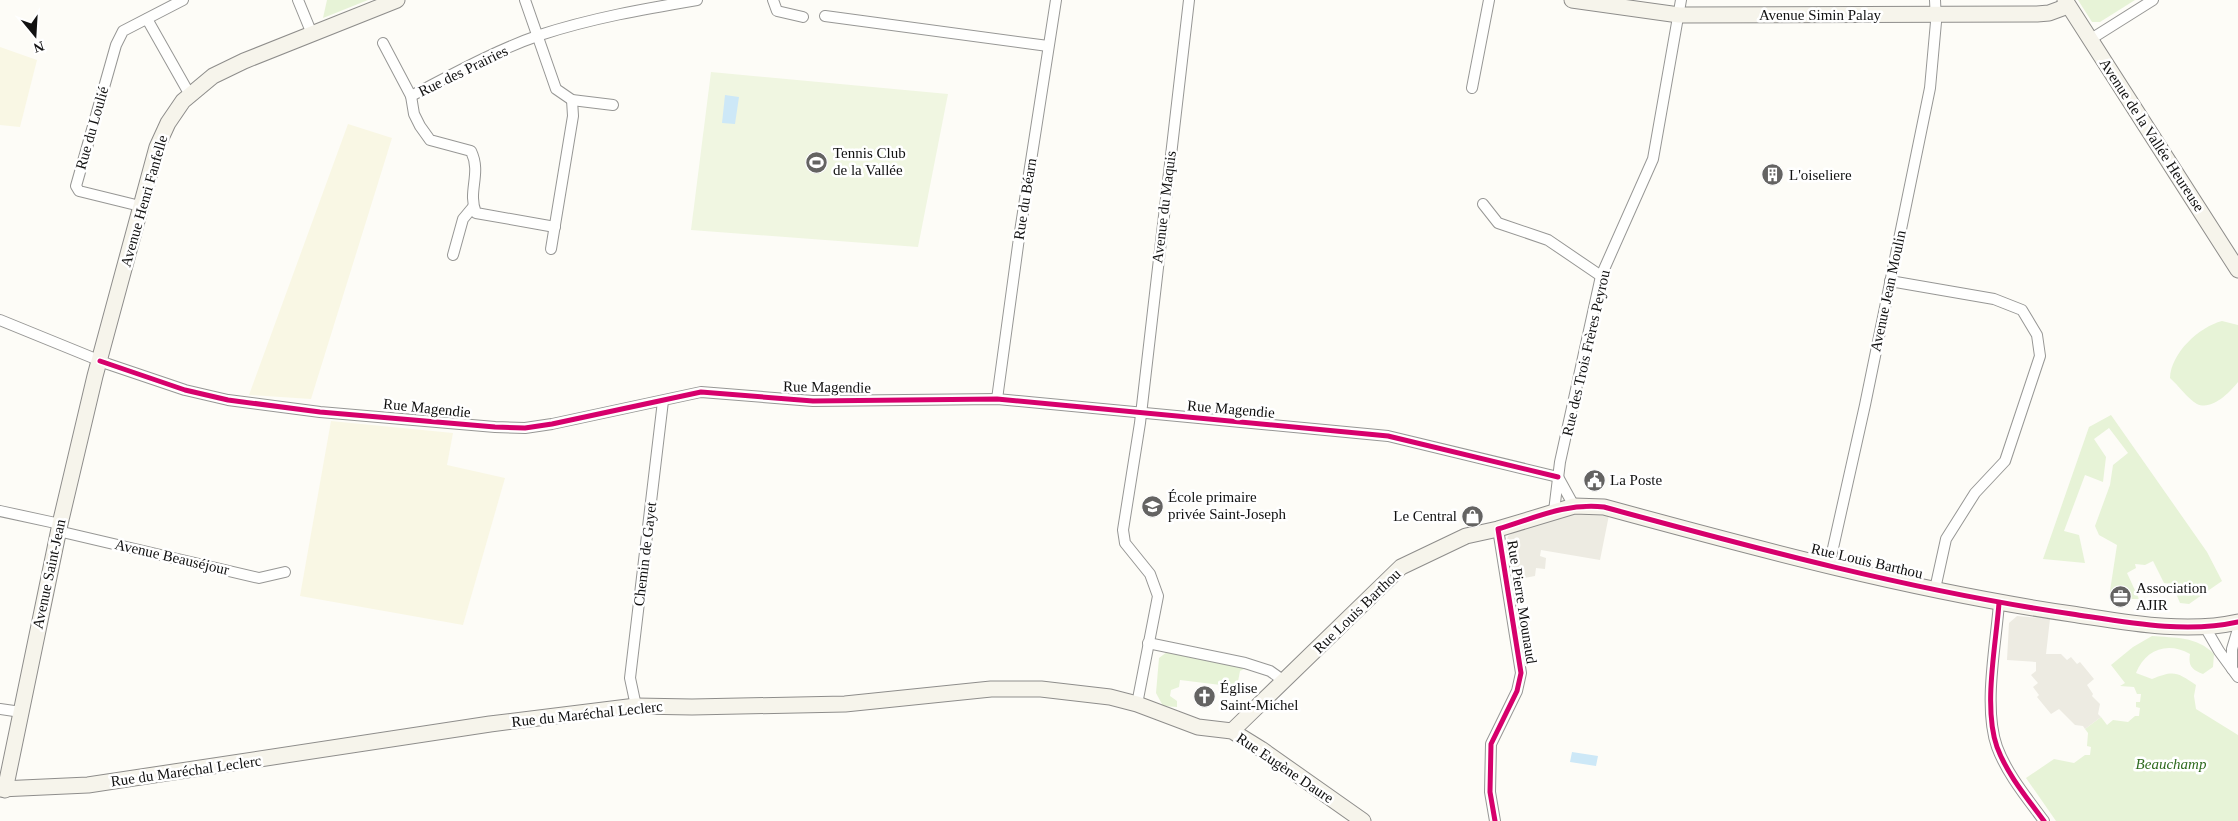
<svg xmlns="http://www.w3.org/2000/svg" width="2238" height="821" viewBox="0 0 2238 821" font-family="'Times New Roman',serif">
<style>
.farmland{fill:#f9f7e4}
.green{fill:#e7f3d7}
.pitch{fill:#f0f6e1}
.plaza{fill:#edebe2}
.water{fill:#cde8f7}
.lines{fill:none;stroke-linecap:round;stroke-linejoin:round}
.street-casing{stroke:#979795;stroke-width:12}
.secondary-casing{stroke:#8e8d8b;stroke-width:17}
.street{stroke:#fffffe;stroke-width:10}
.secondary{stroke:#f6f4eb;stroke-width:15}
.cycleway-casing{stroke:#fff;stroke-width:8}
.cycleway{stroke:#d6006c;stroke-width:5}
.labels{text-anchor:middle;stroke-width:5;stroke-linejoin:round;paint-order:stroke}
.street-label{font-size:15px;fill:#111;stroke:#fff}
.poi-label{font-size:15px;fill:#111;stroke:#fff;text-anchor:start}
.park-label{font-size:15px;font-style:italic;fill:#2f6b1f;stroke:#fff}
</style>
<rect width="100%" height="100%" fill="#fdfcf7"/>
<g class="farmland">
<path d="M0,47L37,60L20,127L0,125Z"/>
<path d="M348,124L392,138L311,399L249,395Z"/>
<path d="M331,421L453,433L447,465L505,478L463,625L300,596Z"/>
</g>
<g class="green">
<path d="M327,0H368L323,18Z"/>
<path d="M2078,0H2135L2100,22H2092Z"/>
<path d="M2222,321L2238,325V382C2230,392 2212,411 2197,404C2188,399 2178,385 2170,378C2171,353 2199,327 2222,321Z"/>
<path d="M2111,415L2207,552L2222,581L2189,604L2180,603L2172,584L2164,583L2153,561L2145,565L2135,564L2136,568L2127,573L2139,599H2114L2110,591L2117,545L2099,535L2095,526L2110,485L2113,465L2128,453L2109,428L2094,439L2106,457L2103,482L2085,475L2064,531L2079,535L2085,563L2043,559L2089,427Z"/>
<path d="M2152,636C2174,638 2197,636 2214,654L2213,667L2203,674C2192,670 2188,666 2190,654C2167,641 2145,650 2136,673L2152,679C2174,670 2177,672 2196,685L2194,696L2196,709L2238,735V821H2056L2026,778L2054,759L2074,763L2085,755H2090L2091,747L2087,746L2088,733L2085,729L2101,717L2107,725L2113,720L2128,722L2135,716H2139L2140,708L2136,707V702H2140L2141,694H2137L2134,687L2120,686L2125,683L2111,665L2133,647Z"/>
<path d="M1167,652L1246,668L1240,671L1237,687L1180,680L1179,687L1171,690L1170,696L1177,701V707L1163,706L1156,693L1159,658Z"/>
</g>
<path class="pitch" d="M711,72L948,94L918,247L691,230Z"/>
<g class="plaza">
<path d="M1567,513L1609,515L1600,560L1541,550L1540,556L1546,558L1545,569L1536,568L1535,576L1512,580L1506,545L1508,536L1518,530Z"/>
<path d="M2017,616L2050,619L2046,654H2061L2067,660L2071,657L2077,664L2080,662L2094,679L2087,685L2093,694L2092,696L2100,704L2098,714L2101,717L2085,729L2083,726L2075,725L2059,709L2051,714L2037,697L2039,695L2033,687L2038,683L2031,675L2036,671V662L2007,660L2009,623Z"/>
</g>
<g class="water">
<path d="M725,95L739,97L735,124L722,123Z"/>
<path d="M1572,752L1598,756L1596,766L1570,762Z"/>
</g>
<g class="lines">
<defs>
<g id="street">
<path d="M298,0L312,34"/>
<path d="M525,0L556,89L572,100L613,105"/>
<path d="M773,0L777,11L803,17"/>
<path d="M825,16L1048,46"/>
<path d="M147,19L190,95"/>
<path d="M2091,39L2153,0"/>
<path d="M383,43L411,96L414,114L420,126L430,140L471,151C482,174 467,191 476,213L555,227"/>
<path d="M1472,88L1489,0"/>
<path d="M411,96C453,74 496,50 540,35C592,18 644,9 697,0"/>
<path d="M1483,204L1498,223L1548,240L1601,276"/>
<path d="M140,206L79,191L76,186L116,45L123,31L183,0"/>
<path d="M551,249L573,116L572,100"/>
<path d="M453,255L463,219L473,207"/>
<path d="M1890,281L1994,299L2022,310L2037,335L2040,356L2005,461L1975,493L1946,539L1935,589"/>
<path d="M0,320L108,364L185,390L228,400L320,412L495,427L525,428L552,424L701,392L813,401L997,399L1388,436L1558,477"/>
<path d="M997,399L1019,238L1056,0"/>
<path d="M1558,477L1574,506"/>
<path d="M0,511L60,524"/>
<path d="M1554,511L1560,462L1601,276L1653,159L1681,0"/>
<path d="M58,531L259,578L285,572"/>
<path d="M1829,566L1865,405L1930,88L1936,22L1935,0"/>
<path d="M1999,603C1996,645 1983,707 1997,747C2007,774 2027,798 2044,821"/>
<path d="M2205,627L2219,651L2238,677"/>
<path d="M1148,643L1245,663L1270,671L1284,681"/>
<path d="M2232,669V649L2238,629"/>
<path d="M1137,704L1158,596L1150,574L1125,543L1123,530L1140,423L1189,0"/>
<path d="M636,706L630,678L663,401"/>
<path d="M0,709L21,712"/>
<path d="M1495,821L1490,792L1491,744L1517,691L1521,673L1498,529"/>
</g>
<g id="secondary">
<path d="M1572,0L1679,15L2037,14L2049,13L2068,6"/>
<path d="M2065,0L2238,270"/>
<path d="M1232,731L1401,567L1466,536L1498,529L1574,506L1604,507C1758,549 1914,591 2072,614C2125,622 2185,634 2238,622"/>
<path d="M0,789L88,785L490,724L636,706L692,707L845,704L991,689H1041L1110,697L1137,704L1198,727L1232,731L1261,749L1363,821"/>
<path d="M5,790L60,524L95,376L157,147L168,123L183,101L213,76L244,61L397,0"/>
</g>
</defs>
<use href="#street" class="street-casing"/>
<use href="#secondary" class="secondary-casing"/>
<use href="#street" class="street"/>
<use href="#secondary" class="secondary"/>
<defs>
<g id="cycleway">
<path d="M100,361L185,390L228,400L320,412L495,427L525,428L552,424L701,392L813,401L997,399L1388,436L1558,477"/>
<path d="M1999,603C1996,645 1983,707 1997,747C2007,774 2027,798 2044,821"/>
<path d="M1495,821L1490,792L1491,744L1517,691L1521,673L1498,529C1535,518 1564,503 1604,507C1758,549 1914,591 2072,614C2125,622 2185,634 2238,622"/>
</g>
</defs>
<use href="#cycleway" class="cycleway-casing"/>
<use href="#cycleway" class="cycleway"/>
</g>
<defs>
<symbol id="stadium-disc" viewBox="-11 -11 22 22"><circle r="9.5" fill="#646362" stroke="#fff"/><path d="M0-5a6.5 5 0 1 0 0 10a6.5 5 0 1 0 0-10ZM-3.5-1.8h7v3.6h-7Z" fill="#fff"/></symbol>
<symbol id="building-disc" viewBox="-11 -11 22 22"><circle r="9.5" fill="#646362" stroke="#fff"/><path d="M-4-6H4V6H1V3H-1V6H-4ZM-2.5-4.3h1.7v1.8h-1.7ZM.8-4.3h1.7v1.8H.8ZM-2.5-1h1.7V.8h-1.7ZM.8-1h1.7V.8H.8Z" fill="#fff"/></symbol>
<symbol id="civic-disc" viewBox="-11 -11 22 22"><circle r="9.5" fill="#646362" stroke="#fff"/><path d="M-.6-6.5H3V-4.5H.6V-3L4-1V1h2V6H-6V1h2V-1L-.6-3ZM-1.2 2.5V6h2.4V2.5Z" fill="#fff"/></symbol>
<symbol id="school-disc" viewBox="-11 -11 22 22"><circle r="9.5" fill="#646362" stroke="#fff"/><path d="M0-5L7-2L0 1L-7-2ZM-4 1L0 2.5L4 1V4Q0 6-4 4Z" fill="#fff"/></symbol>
<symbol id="shop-disc" viewBox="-11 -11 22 22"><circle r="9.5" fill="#646362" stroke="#fff"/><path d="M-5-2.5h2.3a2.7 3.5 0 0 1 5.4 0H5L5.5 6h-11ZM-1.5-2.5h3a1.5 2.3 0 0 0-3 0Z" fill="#fff"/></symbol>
<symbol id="office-disc" viewBox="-11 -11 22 22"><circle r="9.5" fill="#646362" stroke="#fff"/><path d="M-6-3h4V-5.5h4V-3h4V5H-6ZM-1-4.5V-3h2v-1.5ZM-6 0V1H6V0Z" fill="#fff"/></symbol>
<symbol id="church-disc" viewBox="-11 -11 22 22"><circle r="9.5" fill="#646362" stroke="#fff"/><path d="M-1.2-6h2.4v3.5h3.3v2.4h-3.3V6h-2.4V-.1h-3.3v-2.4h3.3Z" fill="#fff"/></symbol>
</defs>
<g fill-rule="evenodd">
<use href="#stadium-disc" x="804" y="150" width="25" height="25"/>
<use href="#building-disc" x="1760" y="162" width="25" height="25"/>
<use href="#civic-disc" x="1582" y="468" width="25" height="25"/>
<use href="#school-disc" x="1140" y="494" width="25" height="25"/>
<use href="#shop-disc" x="1460" y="504" width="25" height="25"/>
<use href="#office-disc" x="2108" y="584" width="25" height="25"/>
<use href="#church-disc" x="1192" y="684" width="25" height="25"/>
</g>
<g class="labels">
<g class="street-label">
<text x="1820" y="20">Avenue Simin Palay</text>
<text transform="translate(463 71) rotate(-26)" y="5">Rue des Prairies</text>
<text transform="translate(92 128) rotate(-74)" y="5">Rue du Loulié</text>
<text transform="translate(2152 135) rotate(57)" y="5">Avenue de la Vallée Heureuse</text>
<text transform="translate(1025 199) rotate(-81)" y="5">Rue du Béarn</text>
<text transform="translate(144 201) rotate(-74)" y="5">Avenue Henri Fanfelle</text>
<text transform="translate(1164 207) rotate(-83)" y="5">Avenue du Maquis</text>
<text transform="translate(1888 291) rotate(-78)" y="5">Avenue Jean Moulin</text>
<text transform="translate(1586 353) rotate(-77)" y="5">Rue des Trois Frères Peyrou</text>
<text transform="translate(827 387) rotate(1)" y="5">Rue Magendie</text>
<text transform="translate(427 408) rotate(6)" y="5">Rue Magendie</text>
<text transform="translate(1231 409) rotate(5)" y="5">Rue Magendie</text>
<text transform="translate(645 554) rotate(-83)" y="5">Chemin de Gayet</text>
<text transform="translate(172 557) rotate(13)" y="5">Avenue Beauséjour</text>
<text transform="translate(1867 561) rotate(13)" y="5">Rue Louis Barthou</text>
<text transform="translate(49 574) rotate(-78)" y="5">Avenue Saint-Jean</text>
<text transform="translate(1522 602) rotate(81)" y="5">Rue Pierre Mounaud</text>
<text transform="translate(1357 611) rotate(-44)" y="5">Rue Louis Barthou</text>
<text transform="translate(587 714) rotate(-6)" y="5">Rue du Maréchal Leclerc</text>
<text transform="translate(1285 768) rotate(34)" y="5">Rue Eugène Daure</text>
<text transform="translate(186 771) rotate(-8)" y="5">Rue du Maréchal Leclerc</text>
</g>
<g class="poi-label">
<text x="833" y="158">Tennis Club<tspan x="833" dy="17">de la Vallée</tspan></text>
<text x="1789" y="180">L'oiseliere</text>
<text x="1610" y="485">La Poste</text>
<text x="1168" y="502">École primaire<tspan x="1168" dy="17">privée Saint-Joseph</tspan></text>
<text x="1457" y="521" text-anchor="end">Le Central</text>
<text x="2136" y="593">Association<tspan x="2136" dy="17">AJIR</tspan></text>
<text x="1220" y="693">Église<tspan x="1220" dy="17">Saint-Michel</tspan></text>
</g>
<g class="park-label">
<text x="2171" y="769">Beauchamp</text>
</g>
</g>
<g transform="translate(35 35) rotate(162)" stroke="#ffffff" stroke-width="4" paint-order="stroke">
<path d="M0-4L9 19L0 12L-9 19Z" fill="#111111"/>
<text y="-8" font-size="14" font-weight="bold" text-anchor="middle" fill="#111111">N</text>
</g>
</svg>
